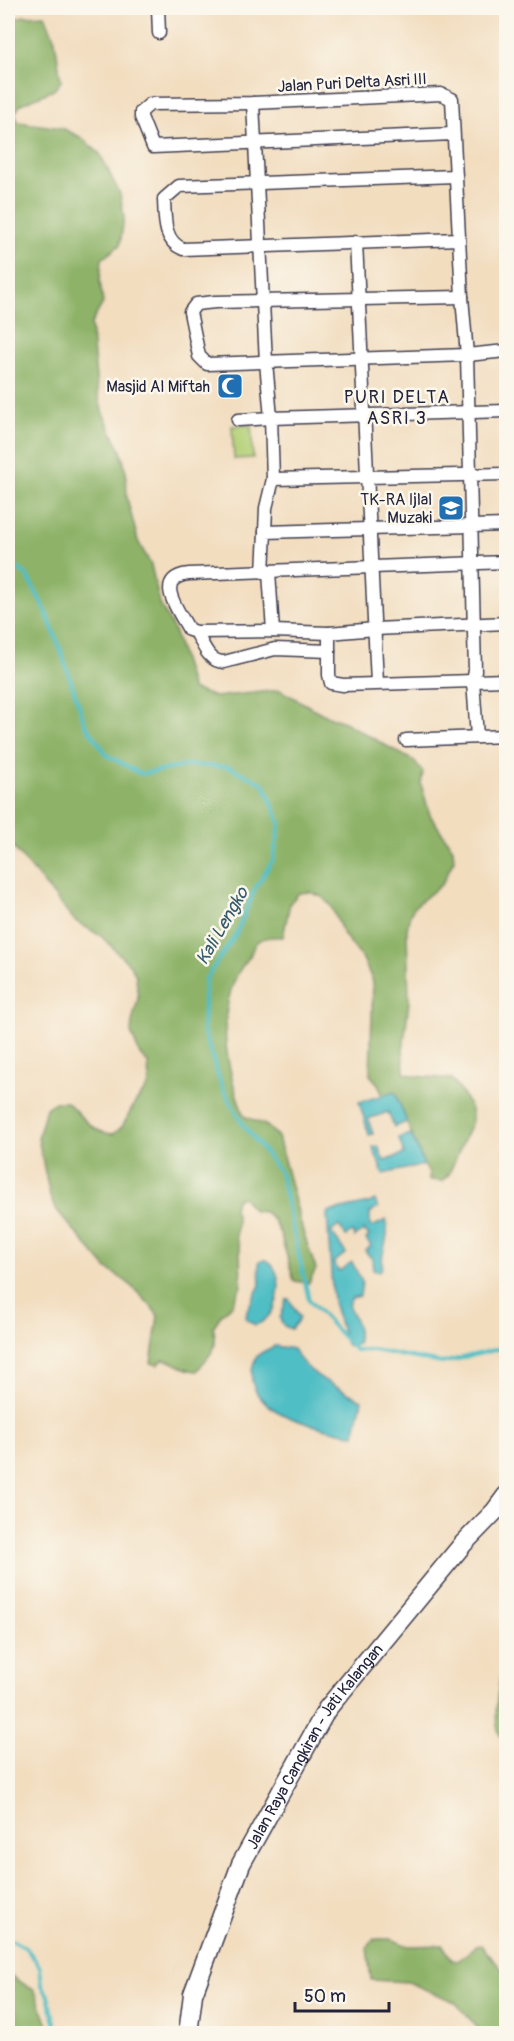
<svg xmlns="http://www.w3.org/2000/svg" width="514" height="2041" viewBox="0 0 514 2041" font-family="Pangolin,sans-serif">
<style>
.green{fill:#b2d076;stroke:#6a7958;stroke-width:1.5}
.forest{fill:#8db267;stroke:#586a51;stroke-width:1.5}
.water{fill:#50bec5;stroke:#397080;stroke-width:1.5}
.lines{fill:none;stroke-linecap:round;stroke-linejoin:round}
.stream{stroke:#50bec5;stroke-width:4}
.street-casing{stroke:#413e4f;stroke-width:15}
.secondary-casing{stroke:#413e4f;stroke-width:21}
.street{stroke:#fff;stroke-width:12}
.secondary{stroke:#fff;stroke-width:18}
.labels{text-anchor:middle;stroke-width:5;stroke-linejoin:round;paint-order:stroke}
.street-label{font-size:16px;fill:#22223b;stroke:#fbf7ec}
.poi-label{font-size:16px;fill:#22223b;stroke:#fbf7ec;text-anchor:end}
.neighbourhood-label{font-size:18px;letter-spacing:1.5px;fill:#22223b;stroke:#fbf7ec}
.water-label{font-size:18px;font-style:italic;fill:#32596b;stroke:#fbf7ec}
</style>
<rect width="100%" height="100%" fill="#fbf7ec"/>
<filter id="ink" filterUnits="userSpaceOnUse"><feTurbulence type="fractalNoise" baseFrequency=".0167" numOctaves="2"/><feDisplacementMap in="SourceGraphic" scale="12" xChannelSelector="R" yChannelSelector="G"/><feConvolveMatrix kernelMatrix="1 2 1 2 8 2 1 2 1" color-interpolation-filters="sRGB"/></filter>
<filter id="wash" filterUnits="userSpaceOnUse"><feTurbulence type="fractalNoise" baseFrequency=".008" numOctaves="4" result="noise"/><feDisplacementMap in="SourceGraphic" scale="24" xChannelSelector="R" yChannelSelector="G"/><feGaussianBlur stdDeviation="1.35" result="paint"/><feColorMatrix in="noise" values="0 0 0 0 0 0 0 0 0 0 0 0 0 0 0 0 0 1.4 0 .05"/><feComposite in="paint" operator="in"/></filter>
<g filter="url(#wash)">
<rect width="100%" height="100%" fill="#f2ddbf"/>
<path class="green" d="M251,425L253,458L234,459L232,426Z"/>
<g class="forest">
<path d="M45,15L55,40L61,81L54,90L21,104L15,113L18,122L62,128L82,138L100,154L120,194L124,217L120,245L102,259L100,281L103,303L91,324L97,389L102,411L121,451L126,472L127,498L138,541L151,565L160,604L174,630L192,689L215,697L280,690L323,714L344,722L414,761L423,772L421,784L430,815L453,849L454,860L442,884L414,907L409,918L407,930L409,1002L403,1050L404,1073L416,1076L452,1079C460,1091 474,1106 472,1121L449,1174L443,1181L429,1180V1173L424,1165L395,1093L383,1096L378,1084L370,1075L373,982L363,959L344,935L331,906L322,897L310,892L299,893L290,903L283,937C275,936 262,937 256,943C253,946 252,952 250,956C246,962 240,968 237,975C215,1021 228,1072 244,1116L267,1126L278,1137L304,1235L316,1269L309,1283L294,1281L281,1236L274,1221L265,1212L254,1211L243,1197L236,1199L234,1209L237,1219L236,1238L240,1248L241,1286L232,1305L222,1314L213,1327C220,1350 210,1353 197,1371C181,1370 177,1361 163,1360L158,1365L151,1363L158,1316L151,1306L127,1282L106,1268L55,1208L50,1197L38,1138L46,1108L55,1102H67C81,1116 92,1133 113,1134L122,1127L135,1103L149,1085L148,1063L140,1055L131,1033L132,1022L138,999L136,976L130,965L101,936L75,921L8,841V21L24,16Z"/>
<path d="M506,1651V1741C486,1732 502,1668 506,1651Z"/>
<path d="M373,1939H391L408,1946L443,1945L452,1960L458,1961L476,1946L481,1945L506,1974V2033H482L455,2002L408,1982L371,1980L367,1948Z"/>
<path d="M8,1974L35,1991L51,2033H8Z"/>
</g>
<g class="water">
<path d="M395,1092L407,1122L394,1127L388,1112L368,1119L373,1134L369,1135L359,1102Z"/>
<path d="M411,1134L424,1165L383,1174L373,1147L378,1146L384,1161L404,1154L399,1138Z"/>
<path d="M375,1200L378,1208L370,1213V1226H374L386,1220C389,1234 386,1240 383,1254C381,1261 385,1266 379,1272L373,1270L372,1259L365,1251L371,1246L366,1239L369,1236L365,1230L355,1237L352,1232L346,1236L339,1226L331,1232L346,1253L333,1263L339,1271L352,1262L362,1282L360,1296L352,1298L348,1305C355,1319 361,1329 357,1344L350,1347L346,1344L333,1302L327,1214L328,1212L369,1203Z"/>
<path d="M267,1260C288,1275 279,1319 255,1325L246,1319L247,1310L260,1285L259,1261Z"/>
<path d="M289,1299L300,1318L291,1329L284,1326L280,1319L286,1300Z"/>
<path d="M275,1346L293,1349C308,1376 335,1386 362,1400L354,1435C322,1428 247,1416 252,1371C255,1353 259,1354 275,1346Z"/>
</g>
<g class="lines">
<g class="stream">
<path d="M8,562L26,574L45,609L62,654L85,724L107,755L141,774L191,765L229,767L264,784L280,823L273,860L256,887L236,934L205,980L203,1030L222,1087L242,1123L280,1172L309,1300L355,1350H373L442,1363L506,1347"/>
<path d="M8,1938L26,1948L37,1962L40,1968L42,1985L48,1996L58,2034"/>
</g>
</g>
</g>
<g filter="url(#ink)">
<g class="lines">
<defs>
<g id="street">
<path d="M158,8L159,33"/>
<path d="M453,134L153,147L141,117V112L150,104L253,103L441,94L452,99L462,297L467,355L475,671L473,681L477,737"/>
<path d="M456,176L179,186L164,199C165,218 163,241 183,249L459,239"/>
<path d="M356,242L377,683"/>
<path d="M462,297L215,302L196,304L190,312L199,356L207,364L467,355L506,351"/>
<path d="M238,420L271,418L266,362L253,103"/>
<path d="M273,479L271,418L506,411"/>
<path d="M265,532L266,508L273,479L506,474"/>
<path d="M263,572L265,532L506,525"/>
<path d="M269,572L273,631"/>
<path d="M196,632L273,631L329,633L375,629L506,623"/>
<path d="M329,633V651L275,649L224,662C208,662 203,644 196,632L189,630C179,611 152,578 189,574L506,562"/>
<path d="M329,651V675L331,683L343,685L506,680"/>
<path d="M406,740L506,736"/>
</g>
<g id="secondary">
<path id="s1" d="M188,2034L193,1994L241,1864L327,1709L463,1544L495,1511L506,1496"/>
</g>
</defs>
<use href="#street" class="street-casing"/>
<use href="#secondary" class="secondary-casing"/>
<use href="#street" class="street"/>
<use href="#secondary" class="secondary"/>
</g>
</g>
<defs>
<symbol id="mosque-square" viewBox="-11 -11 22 22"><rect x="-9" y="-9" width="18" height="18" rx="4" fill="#1f6fb2" stroke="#fbf7ec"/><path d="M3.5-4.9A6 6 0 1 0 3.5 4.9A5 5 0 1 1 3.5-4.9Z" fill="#fff"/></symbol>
<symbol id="school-square" viewBox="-11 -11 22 22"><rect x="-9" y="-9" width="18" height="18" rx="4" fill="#1f6fb2" stroke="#fbf7ec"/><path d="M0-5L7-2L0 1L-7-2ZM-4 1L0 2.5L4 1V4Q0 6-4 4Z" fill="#fff"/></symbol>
</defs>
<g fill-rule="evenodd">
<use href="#mosque-square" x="215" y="371" width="30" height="30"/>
<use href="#school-square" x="436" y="493" width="30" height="30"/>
</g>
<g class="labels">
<g class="street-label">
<text transform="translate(352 82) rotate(-3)" y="6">Jalan Puri Delta Asri III</text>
<text dy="6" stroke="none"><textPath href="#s1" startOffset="318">Jalan Raya Cangkiran - Jati Kalangan</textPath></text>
</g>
<g class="poi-label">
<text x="210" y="392">Masjid Al Miftah</text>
<text x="432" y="505">TK-RA Ijlal<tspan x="432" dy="18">Muzaki</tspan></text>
</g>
<g class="neighbourhood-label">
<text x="397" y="403">PURI DELTA<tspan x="397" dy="21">ASRI 3</tspan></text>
</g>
<g class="water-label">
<text transform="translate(222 926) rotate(-60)" y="6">Kali Lengko</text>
</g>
</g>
<rect width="514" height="2041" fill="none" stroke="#fbf7ec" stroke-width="30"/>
<path d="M295 2002v9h94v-9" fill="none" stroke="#22223b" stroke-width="3"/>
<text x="304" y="2002" font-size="18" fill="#22223b" stroke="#fbf7ec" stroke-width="4.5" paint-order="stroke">50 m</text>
</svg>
